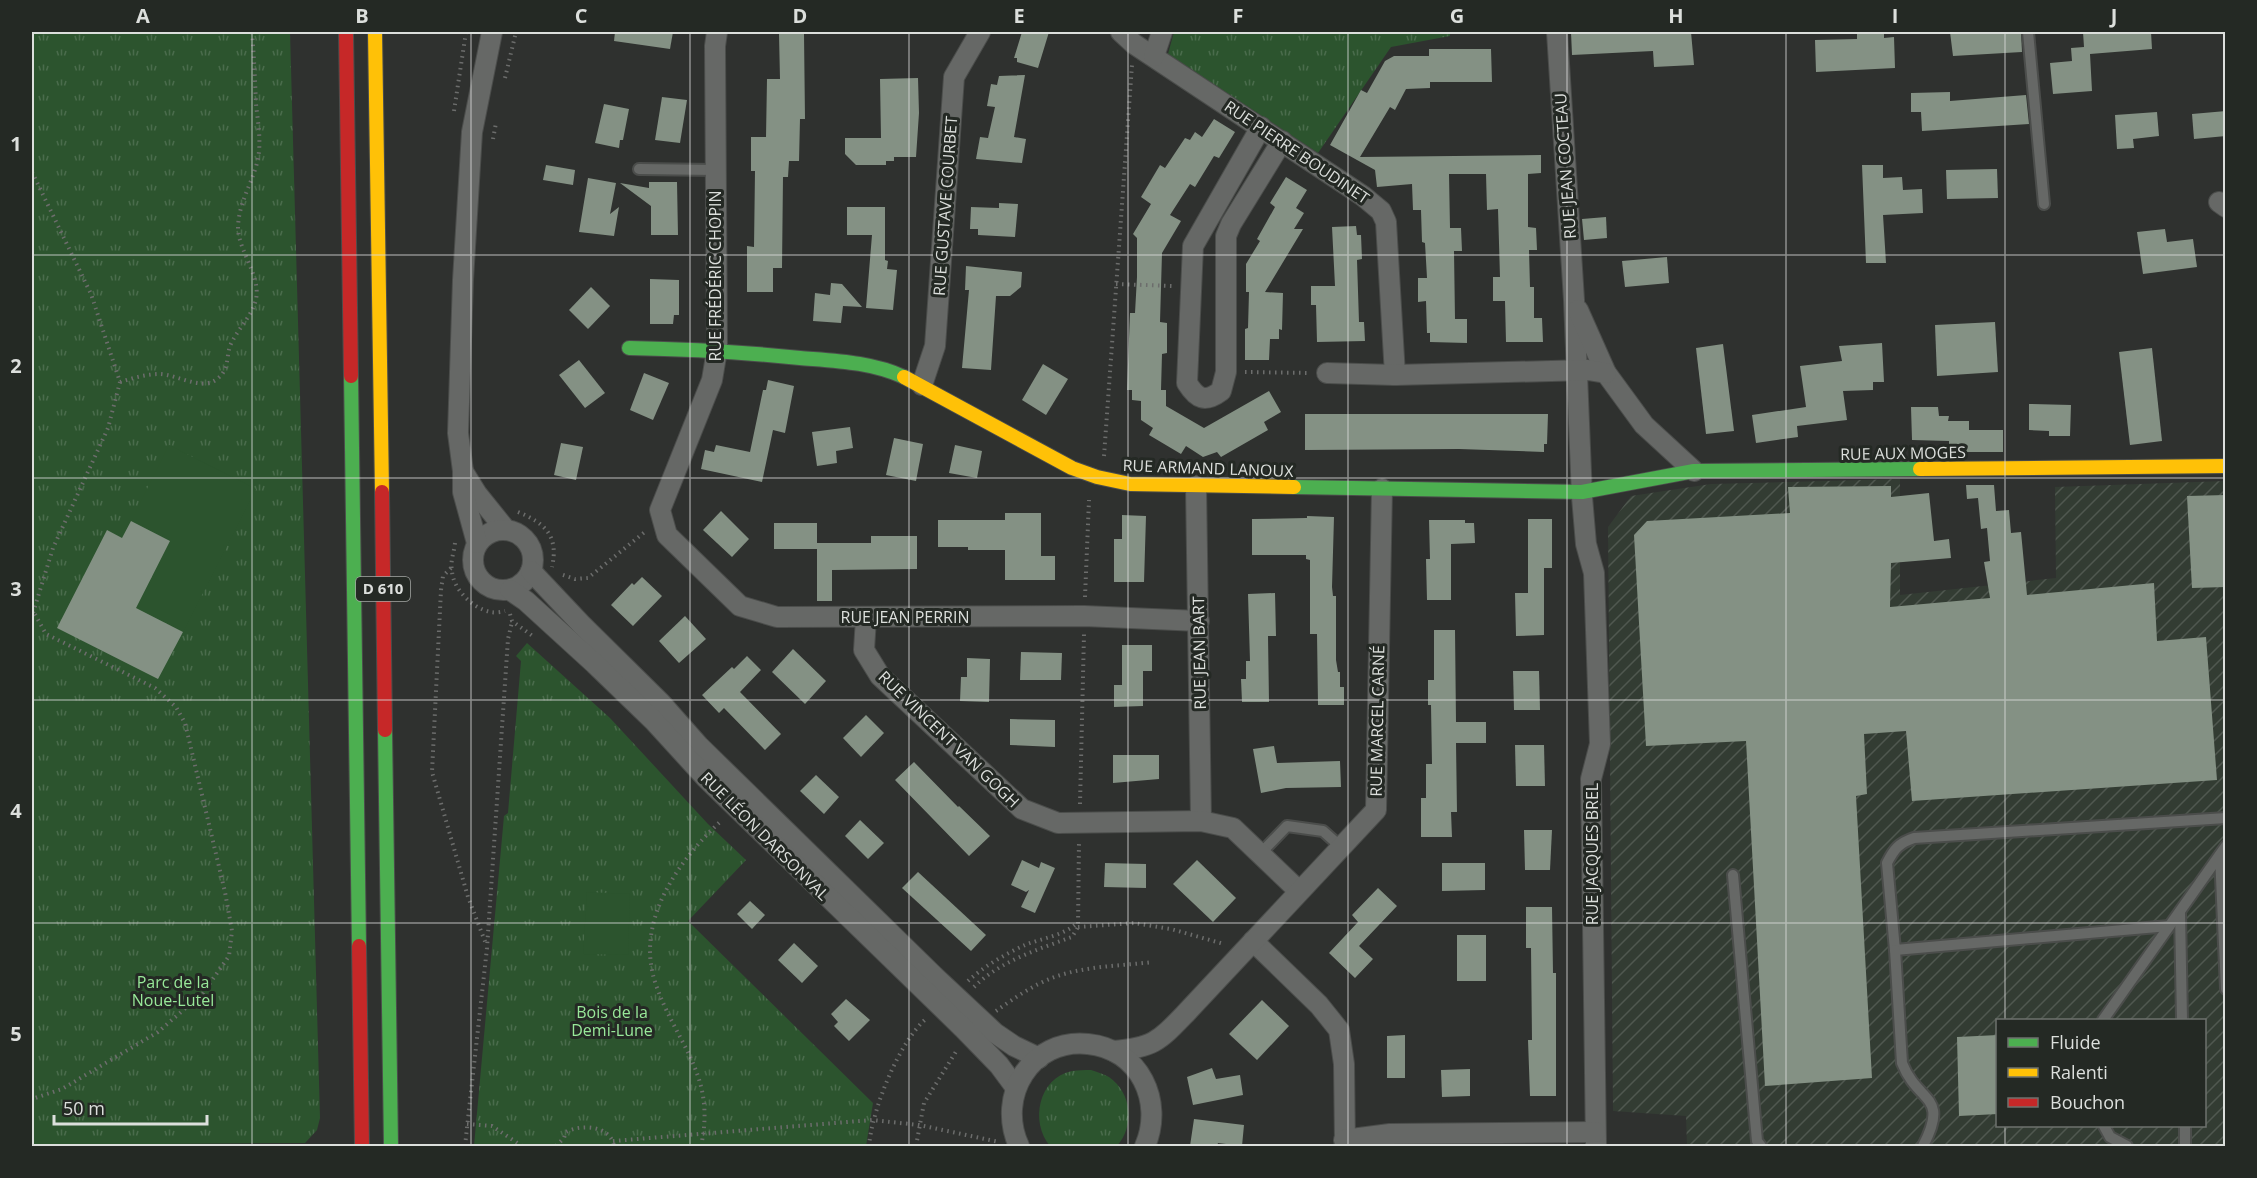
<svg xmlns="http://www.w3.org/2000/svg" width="2257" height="1178" viewBox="0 0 2257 1178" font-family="'Open Sans',sans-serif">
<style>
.industrial{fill:url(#industrial-furrows);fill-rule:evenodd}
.grass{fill:url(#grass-tufts)}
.garden{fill:#2c542e}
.building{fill:#849184}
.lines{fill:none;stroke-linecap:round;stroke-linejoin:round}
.lane-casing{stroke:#4b4d4b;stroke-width:14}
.street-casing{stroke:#4b4d4b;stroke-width:22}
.fast-casing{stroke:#4b4d4b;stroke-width:16}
.slow-casing{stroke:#4b4d4b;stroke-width:16}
.jam-casing{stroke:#4b4d4b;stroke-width:16}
.path{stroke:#6c6d6c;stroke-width:4;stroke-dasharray:1.5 4.5;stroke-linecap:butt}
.lane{stroke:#666866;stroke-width:10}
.street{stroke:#666866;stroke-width:20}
.fast{stroke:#4caf50;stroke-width:14}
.slow{stroke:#ffc107;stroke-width:14}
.jam{stroke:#c62828;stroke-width:14}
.grid{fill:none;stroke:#dcdfdc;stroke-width:1.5;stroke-opacity:0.55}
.labels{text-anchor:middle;stroke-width:6;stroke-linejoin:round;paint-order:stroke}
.shield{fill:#242924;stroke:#a5a8a5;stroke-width:1.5}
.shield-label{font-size:15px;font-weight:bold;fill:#dcdfdc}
.street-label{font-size:16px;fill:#dcdfdc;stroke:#242924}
.park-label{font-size:16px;fill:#98e899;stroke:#242924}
.neatline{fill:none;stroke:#dcdfdc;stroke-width:2}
.grid-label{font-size:20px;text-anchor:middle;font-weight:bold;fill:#dcdfdc}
</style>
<defs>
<pattern id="industrial-furrows" width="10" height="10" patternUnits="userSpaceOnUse" patternTransform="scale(1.5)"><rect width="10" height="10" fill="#333c33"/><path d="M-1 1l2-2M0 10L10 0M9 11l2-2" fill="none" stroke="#505850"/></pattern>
<pattern id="grass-tufts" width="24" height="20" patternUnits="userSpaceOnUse" patternTransform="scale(1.5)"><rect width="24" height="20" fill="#2c542e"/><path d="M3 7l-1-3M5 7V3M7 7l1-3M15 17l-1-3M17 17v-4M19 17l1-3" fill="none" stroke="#4a6c4c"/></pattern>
</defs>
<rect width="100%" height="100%" fill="#2f312f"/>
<path class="industrial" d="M1900,479V595L2056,578L2055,487L2225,481V1146H1687L1686,1116L1613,1111L1608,527L1631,496L1711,484ZM1998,1020H2204V1126H1998Z"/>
<g class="grass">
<path d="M32,32H290L320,1118L317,1130L305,1143L32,1145Z"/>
<path d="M1174,32H1450V36L1391,47L1318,153L1168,54Z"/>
<path d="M527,643L610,718L708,824L746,860L688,921L873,1103L866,1146H474L504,816L508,813L521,661L516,656Z"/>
<path d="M1091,1070C1097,1072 1104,1074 1109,1077C1132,1093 1135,1126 1117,1146H1050C1030,1122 1038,1078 1072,1071C1078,1070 1085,1070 1091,1070Z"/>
</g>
<g class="garden">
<path d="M169,445L256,489L183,632L136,608L170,541L131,521Z"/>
<path d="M587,892L630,894L628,955L583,954Z"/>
</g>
<g class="building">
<path d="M615,32H673L670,49L614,41Z"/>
<path d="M1022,32H1049L1038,68L1017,62V58H1014Z"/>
<path d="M1571,32H1691L1694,65L1654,67L1653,51L1572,55Z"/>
<path d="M1857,32H1884V38L1894,37L1895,68L1816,72L1815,40L1857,39Z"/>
<path d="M1950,32H2021L2022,52L1953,56Z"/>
<path d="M2083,32H2151L2152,49L2090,54L2092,91L2053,94L2050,63L2072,61L2071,48L2084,47Z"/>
<path d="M779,34H804L805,119H800L799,161H789L788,177H783L782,268H773V292H747V246L754,247L755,171H751V137H766L767,79H780Z"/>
<path d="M1429,49H1491L1492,82H1430V88L1406,89L1395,110L1390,107L1360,157L1541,155V173L1528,174V227L1536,228L1537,250H1529L1530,287H1534V318H1542L1543,342H1506L1505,301H1493V277H1500L1498,209L1487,210L1486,174H1449L1450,228H1461L1462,251H1454L1455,319H1467V343L1430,342V333H1427L1426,301L1418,302V278H1427L1425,243L1422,242L1421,210H1413L1412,184L1377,187L1375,170L1330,145L1361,90L1367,93L1385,61L1394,56H1429Z"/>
<path d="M1025,75L1014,137L1026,139L1022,163L976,159L980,137L988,138L995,107L987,106L991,84L997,85L999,76Z"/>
<path d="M918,78L919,113L916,157H894V161H886V165H856L845,154V138H881L880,79Z"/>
<path d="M1950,92V101L2026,95L2029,124L1922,131L1921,112H1911V93Z"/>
<path d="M662,97L687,100L680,143L655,140Z"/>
<path d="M604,104L629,109L623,140H620L619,148L595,143Z"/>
<path d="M2226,111V136L2194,139L2192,114Z"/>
<path d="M2157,112L2159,136L2133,139L2134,148L2117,149L2115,115Z"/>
<path d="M1214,119L1235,132L1219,158L1214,156L1195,187L1190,184L1170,215L1181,221L1162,253L1160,322L1167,323V353L1162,354L1161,390H1166V406L1204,428L1269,391L1281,412L1264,422L1268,430L1221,457L1217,452L1203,457L1186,446L1181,454L1149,435L1153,428L1141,420V401L1132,400V390H1127L1130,313H1135L1137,277V238L1133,234L1151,204L1141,197L1160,165L1165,168L1185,138L1190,140L1195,132L1202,137Z"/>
<path d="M546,165L575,170L573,185L543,180Z"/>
<path d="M1862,165H1883V178L1902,177L1903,190L1922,189L1923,213L1883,215L1886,263H1866Z"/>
<path d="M1997,169L1998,198L1947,199L1946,170Z"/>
<path d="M1286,177L1307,190L1296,208L1304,213L1294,229H1303L1265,292L1283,293L1282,330L1279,329V339H1270L1269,360H1245V329L1248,328L1249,292H1246V264L1260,241L1257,239L1275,207L1270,203Z"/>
<path d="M588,178L616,183L610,214L619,207L614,236L579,232Z"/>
<path d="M649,182H677L678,235H651V206L620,183L649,188Z"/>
<path d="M999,203L1018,204L1015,237L978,235V229H970L971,207L999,208Z"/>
<path d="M847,207H885V260L888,261L887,269L897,270L893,310L866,308L872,235H847Z"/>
<path d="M1606,217L1607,238L1584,240L1582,219Z"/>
<path d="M1356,226L1357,235H1361L1362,259L1357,260L1359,322H1364L1365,341L1317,342L1316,305H1311V286H1335L1332,227Z"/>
<path d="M2165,229L2167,242L2193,239L2197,267L2143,274L2137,232Z"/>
<path d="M1667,257L1669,283L1625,287L1622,261Z"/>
<path d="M966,266L1022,272L1021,287L1010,296H996L991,370L962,368L969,290H965Z"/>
<path d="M650,279L679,280V315H674L673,324H650Z"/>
<path d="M831,283L842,284L862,307L843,306L841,323L813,321L815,293L830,295Z"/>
<path d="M591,287L610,306L588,329L569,310Z"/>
<path d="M1995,322L1998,372L1937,376L1935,325Z"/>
<path d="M1882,343L1884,382H1873V390L1843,391L1847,420L1797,426L1798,437L1756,443L1752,415L1806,407L1800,366L1842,361L1839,346Z"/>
<path d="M1723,344L1734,431L1706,434L1696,348Z"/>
<path d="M2152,348L2162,441L2130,445L2119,352Z"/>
<path d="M579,360L605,393L585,408L559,375Z"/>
<path d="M1043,364L1068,379L1046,415L1022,400Z"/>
<path d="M644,373L669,383L653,420L630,410Z"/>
<path d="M768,380L794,386L785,433L773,430L762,482L701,469L705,450L714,452L716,445L750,452L763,390H766Z"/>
<path d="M2029,404L2071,405L2070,436H2049V431L2029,430Z"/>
<path d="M1911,407H1938L1939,416H1949L1948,421H1969V430H2003V452H1949V441L1912,440Z"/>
<path d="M1305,414H1548L1547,444H1544V452L1459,449L1305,450Z"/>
<path d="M850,427L853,448L836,451L837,463L817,466L812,432Z"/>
<path d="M894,438L923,444L916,481L886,475Z"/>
<path d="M561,443L583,447L576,480L554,475Z"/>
<path d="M955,445L982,451L977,478L949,473Z"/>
<path d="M1966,485H1994L1996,511L2009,510L2011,533L2021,532L2027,595L2154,583L2157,641L2206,637L2217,780L1912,801L1906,731L1864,734L1867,794L1856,796L1872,1078L1765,1086L1746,741L1646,746L1634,535L1647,521L1790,513L1788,487L1891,486V497L1929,493L1934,541L1949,539L1951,558L1891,563L1890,607L1990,598L1984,562L1990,561L1987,528L1981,529L1978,498L1967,499Z"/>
<path d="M2226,495V587L2192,588L2187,496Z"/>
<path d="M721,511L749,539L732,557L703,530Z"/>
<path d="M1005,513H1041V556H1055V580H1005V550H968V547H938V520H1005Z"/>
<path d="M1122,515L1146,516L1144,582H1114V539H1122Z"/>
<path d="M1307,516L1334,517L1332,587L1333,596H1336V660L1338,672H1340V687H1344V705H1318L1317,634H1310V560L1306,559V555H1252V519L1307,518Z"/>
<path d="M1528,519H1552V568H1544V635L1516,636L1515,593H1528Z"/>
<path d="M1429,520H1465V523H1474L1475,543L1451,544V600H1427L1426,559H1430Z"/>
<path d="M131,521L170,541L136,608L183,632L158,679L57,628L107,530L122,538Z"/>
<path d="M774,523H817V543H871V536H917V569L832,570V601H817V549H774Z"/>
<path d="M642,577L662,596L633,626L611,605L632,583L634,585Z"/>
<path d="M1275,593L1276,636H1268L1269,702H1242L1241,679H1246V661H1250L1248,594Z"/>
<path d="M685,616L706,639L679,663L659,641Z"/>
<path d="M1434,630H1455L1456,722H1486V743H1456L1457,812H1451L1452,837H1421V798H1426V764H1432L1431,705H1428V680H1434Z"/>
<path d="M1122,645H1152V671H1143V706L1114,707V685H1122Z"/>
<path d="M793,649L826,681L805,704L772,672Z"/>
<path d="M1021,652L1062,653L1061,680H1020Z"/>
<path d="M747,656L761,670L740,692L781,734L765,750L724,708L719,713L702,695L732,667L734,669Z"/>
<path d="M967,658L990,659L989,702L960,701L961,677H967Z"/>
<path d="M1513,671H1539L1540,710H1514Z"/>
<path d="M866,715L884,733L861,757L843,738Z"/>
<path d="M1010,719L1055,720V747L1010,745Z"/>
<path d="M1515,745H1544L1545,786H1516Z"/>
<path d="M1274,746L1277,763L1340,761L1341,787L1286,788L1261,793L1253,749Z"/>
<path d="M1113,755H1159V779L1113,783Z"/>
<path d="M914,762L958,807L959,806L990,836L969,856L895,780Z"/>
<path d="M816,775L839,797L824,814L800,791Z"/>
<path d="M860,820L884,843L868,859L845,836Z"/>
<path d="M1524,830H1552L1550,870H1525Z"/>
<path d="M1022,860L1039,868L1041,862L1055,868L1035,913L1021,907L1029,890L1026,892L1011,885Z"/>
<path d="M1197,860L1236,898L1213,922L1173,884Z"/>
<path d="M1105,863L1146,864V888L1104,887Z"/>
<path d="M1442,863H1485V890L1442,891Z"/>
<path d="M918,872L986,935L971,951L902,888Z"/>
<path d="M1378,888L1397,906L1359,946L1373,959L1355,978L1329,953L1358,922L1352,915Z"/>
<path d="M750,901L765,915L752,929L737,914Z"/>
<path d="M1526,907H1552L1553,973H1556V1096H1530L1528,1040H1532L1531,948H1526Z"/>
<rect x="1457" y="935" width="29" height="46"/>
<path d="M794,943L818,966L802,983L778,960Z"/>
<path d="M846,999L870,1020L849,1041L834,1026L838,1022L831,1014Z"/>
<path d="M1262,1000L1289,1026L1257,1060L1229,1034Z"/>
<path d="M1405,1035V1078H1387V1036Z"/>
<path d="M1998,1035V1114L1959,1116L1957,1037Z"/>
<path d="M1212,1068L1216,1079L1240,1075L1243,1095L1193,1105L1187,1077Z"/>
<path d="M1470,1069V1096L1442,1097L1441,1070Z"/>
<path d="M1194,1119L1244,1125L1242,1146L1218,1143L1217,1146H1190Z"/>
</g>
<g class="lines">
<defs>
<g id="lane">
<path d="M2028,32L2044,204"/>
<path d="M639,169L716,170"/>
<path d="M1260,854L1287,826L1323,831L1341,847"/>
<path d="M2220,855L2226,989"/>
<path d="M1733,875L1757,1141L1761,1146"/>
<path d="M2180,912L2182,1020"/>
<path d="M2169,926L1895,950L1887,863C1894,849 1899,843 1914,838L2226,818"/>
<path d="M1895,950L1902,1063C1918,1104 1950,1094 1923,1146"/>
<path d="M2103,1020L2226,846"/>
<path d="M2104,1126L2110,1137L2127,1146"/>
<path d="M2185,1126V1146"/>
</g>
<g id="street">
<path d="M717,32L715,46L717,350L712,380L660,510L667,535L740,606L777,617L1084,616L1199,621"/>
<path d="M1121,32L1134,44L1363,196L1381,211L1386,222L1395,375"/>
<path d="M1557,32L1574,300L1582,497L1586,544L1594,573L1600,744L1591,779L1596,1146"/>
<path d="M1154,56L1162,32"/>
<path d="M1261,127L1193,246L1187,383C1197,399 1205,403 1221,391L1226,372V236L1231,224L1282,141"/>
<path d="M2219,202L2226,207"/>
<path d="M1578,310L1606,373L1644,425L1694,471"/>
<path d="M1327,373L1395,375L1588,370L1606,373"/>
<path d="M922,385L935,346L954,77L980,32"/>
<path d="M464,473L477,494L506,530"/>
<path d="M1196,486L1201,821"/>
<circle cx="503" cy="560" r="30"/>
<path d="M477,543L463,492V471L458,433L463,280L472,132L492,32"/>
<path d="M531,571L581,624L661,703L699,746L934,976L995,1033L1014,1046L1039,1058"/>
<path d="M510,590L526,601L595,664L654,721L706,778L963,1028L999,1065L1016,1088"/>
<path d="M866,618L864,650L880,676L1022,809L1058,823L1201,821L1233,828L1299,891"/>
<path d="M1253,941L1319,1005L1339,1030L1344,1064L1345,1146"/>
<path d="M1113,1051C1153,1048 1159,1041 1186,1013L1376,810L1382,489"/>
<path d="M1344,1140L1390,1134L1595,1132"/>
<path d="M1019,1146C996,1096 1031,1038 1088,1044C1140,1049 1164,1102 1145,1146"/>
</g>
<g id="fast">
<path d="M629,348C686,349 743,352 800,358C836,361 871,362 904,377"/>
<path d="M351,376L359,946"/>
<path d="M1294,487L1582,492L1694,471L1920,469"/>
<path d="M385,730L391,1146"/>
</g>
<g id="slow">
<path d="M375,32L382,492"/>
<path d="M904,377L1072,468L1097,477L1130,484L1294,487"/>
<path d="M1920,469L2226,466"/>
</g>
<g id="jam">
<path d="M346,32L351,376"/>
<path d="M382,492L385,730"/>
<path d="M359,946L362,1146"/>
</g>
</defs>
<use href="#lane" class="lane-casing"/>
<use href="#street" class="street-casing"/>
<use href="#fast" class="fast-casing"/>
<use href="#slow" class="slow-casing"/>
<use href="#jam" class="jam-casing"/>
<g class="path">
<path d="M505,78L516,32"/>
<path d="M454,111L466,32"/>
<path d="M493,139L496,123"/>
<path d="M32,172L91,294L120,382L108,428L53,548L33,613"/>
<path d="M1116,284L1172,286"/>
<path d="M1245,372L1309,373"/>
<path d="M120,382C133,378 147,374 160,374C178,375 202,391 217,379C229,370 226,359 230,346C237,329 252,317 256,299C261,277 239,251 238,229C238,204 251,186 257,163C262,144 258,123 256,104C255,80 254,56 252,32"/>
<path d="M1104,456L1132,65"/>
<path d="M518,512C545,523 559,536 552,567"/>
<path d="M455,543C454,553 450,561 452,571C453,589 473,609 491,612C495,613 501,612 505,611"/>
<path d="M451,568L443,576L441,590L432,772L468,897L486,944"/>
<path d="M563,575L575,579L588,578L646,531"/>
<path d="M1085,597L1089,500"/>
<path d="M32,609L46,634L155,688L176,707L185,723L225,892L232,931L229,956L203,993L158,1032L62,1089L32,1099"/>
<path d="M510,614L512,621L534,637"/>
<path d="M1080,804L1084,634"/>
<path d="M1078,927L1134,923L1171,929L1224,944"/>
<path d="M968,981C983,967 1005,954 1025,945C1042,938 1063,936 1077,923"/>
<path d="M974,987C1000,961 1039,949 1072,937L1078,927L1079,841"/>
<path d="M996,1011C1013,999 1033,985 1052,978C1083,966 1120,966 1153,962"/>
<path d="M467,1124L492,1126L522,1146"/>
<path d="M613,1141L872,1120L919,1125L999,1142"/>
<path d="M465,1146L487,948L508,639L512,622"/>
<path d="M556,1146L564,1138L566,1132C581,1124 610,1125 614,1146"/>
<path d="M701,1146C717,1074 675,1043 655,982C635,920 679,860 721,821"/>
<path d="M869,1146C872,1110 899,1041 927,1018"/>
<path d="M916,1146L924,1103L957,1050"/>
</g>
<use href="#lane" class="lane"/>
<use href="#street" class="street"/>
<use href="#fast" class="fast"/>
<use href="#slow" class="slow"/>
<use href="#jam" class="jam"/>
</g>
<path class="grid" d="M252,32V1146M471,32V1146M690,32V1146M909,32V1146M1128,32V1146M1348,32V1146M1567,32V1146M1786,32V1146M2005,32V1020M32,255H2226M32,478H2226M32,700H2226M32,923H2226M2005,1126V1146"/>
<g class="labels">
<rect class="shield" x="356" y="577" width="54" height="24" rx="4.5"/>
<g class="shield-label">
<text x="383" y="594">D 610</text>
</g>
<g class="street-label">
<text transform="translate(1297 152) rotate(34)" y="6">RUE PIERRE BOUDINET</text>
<text transform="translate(1565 166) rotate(-94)" y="6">RUE JEAN COCTEAU</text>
<text transform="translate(945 206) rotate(-86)" y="6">RUE GUSTAVE COURBET</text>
<text transform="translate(715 276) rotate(-90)" y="6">RUE FRÉDÉRIC CHOPIN</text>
<text transform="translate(1903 453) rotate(-1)" y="6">RUE AUX MOGES</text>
<text transform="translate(1208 468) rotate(2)" y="6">RUE ARMAND LANOUX</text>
<text x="905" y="623">RUE JEAN PERRIN</text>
<text transform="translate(1199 653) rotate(-91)" y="6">RUE JEAN BART</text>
<text transform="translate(1377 721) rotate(-89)" y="6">RUE MARCEL CARNÉ</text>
<text transform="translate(949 739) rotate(44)" y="6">RUE VINCENT VAN GOGH</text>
<text transform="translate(765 836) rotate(45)" y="6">RUE LÉON DARSONVAL</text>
<text transform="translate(1592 854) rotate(-90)" y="6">RUE JACQUES BREL</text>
</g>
<g class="park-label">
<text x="173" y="988">Parc de la<tspan x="173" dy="18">Noue-Lutel</tspan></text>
<text x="612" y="1018">Bois de la<tspan x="612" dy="18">Demi-Lune</tspan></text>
</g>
</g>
<rect width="2257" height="1178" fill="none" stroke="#242924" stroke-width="66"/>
<rect x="1996" y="1019" width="210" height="108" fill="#242924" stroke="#6e726e" stroke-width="1.5"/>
<rect x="2008" y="1038" width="30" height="9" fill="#4caf50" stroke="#6e726e" stroke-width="1.5"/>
<text x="2050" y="1049" font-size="18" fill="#dcdfdc">Fluide</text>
<rect x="2008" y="1068" width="30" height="9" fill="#ffc107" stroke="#6e726e" stroke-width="1.5"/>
<text x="2050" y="1079" font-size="18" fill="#dcdfdc">Ralenti</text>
<rect x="2008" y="1098" width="30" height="9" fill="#c62828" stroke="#6e726e" stroke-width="1.5"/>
<text x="2050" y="1109" font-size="18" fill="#dcdfdc">Bouchon</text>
<path d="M54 1115v9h153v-9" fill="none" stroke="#dcdfdc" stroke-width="3"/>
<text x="63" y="1115" font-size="18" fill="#dcdfdc" stroke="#242924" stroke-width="4.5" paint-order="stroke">50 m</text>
<rect x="33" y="33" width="2191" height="1112" class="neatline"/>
<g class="grid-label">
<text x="143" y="23">A</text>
<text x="362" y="23">B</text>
<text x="581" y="23">C</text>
<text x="800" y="23">D</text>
<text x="1019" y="23">E</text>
<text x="1238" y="23">F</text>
<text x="1457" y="23">G</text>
<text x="1676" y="23">H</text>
<text x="1895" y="23">I</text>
<text x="2114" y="23">J</text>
<text x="16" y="151">1</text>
<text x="16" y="373">2</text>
<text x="16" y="596">3</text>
<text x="16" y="818">4</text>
<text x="16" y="1041">5</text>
</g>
</svg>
